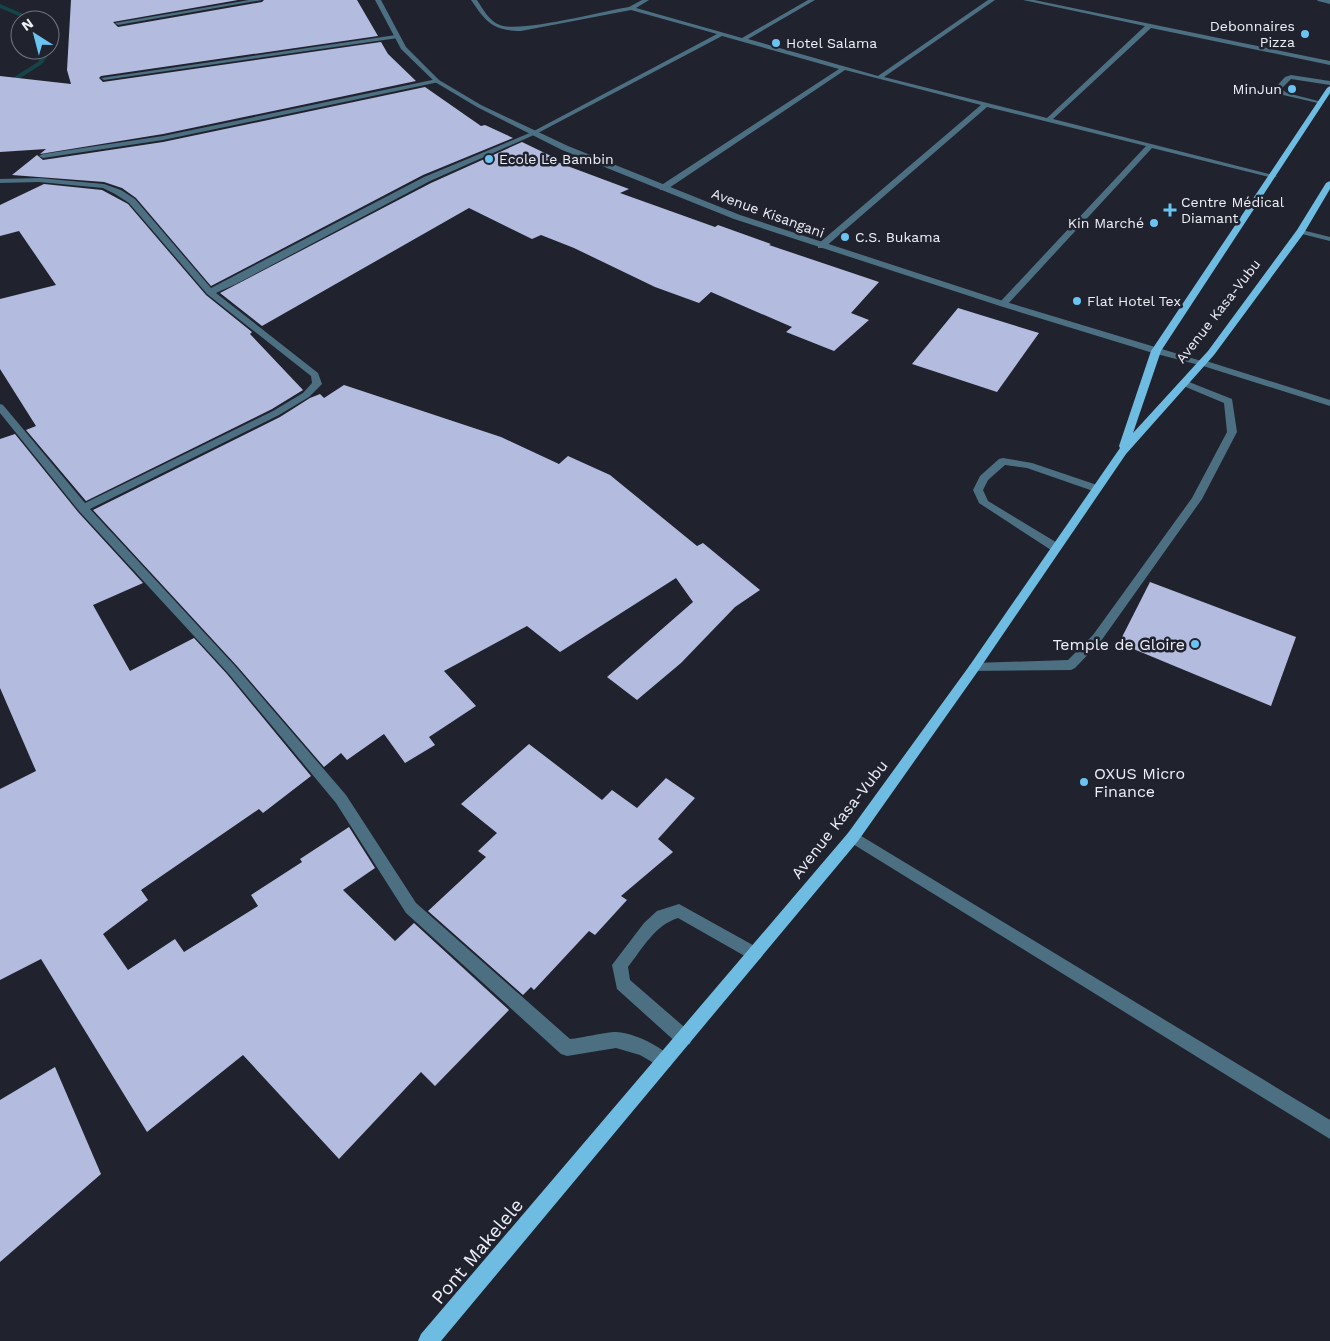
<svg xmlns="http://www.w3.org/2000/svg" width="1330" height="1341" viewBox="0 0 1330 1341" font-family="'Work Sans',sans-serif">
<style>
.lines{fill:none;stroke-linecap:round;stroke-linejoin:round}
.stream{fill:#154549;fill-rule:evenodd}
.building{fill:#b3bbdf}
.service{fill:#4c6f82;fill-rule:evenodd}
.minor{fill:#4c6f82;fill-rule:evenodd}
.tertiary{fill:#4c6f82;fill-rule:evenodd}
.primary{fill:#6ebce2;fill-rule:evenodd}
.poi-dot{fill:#6ac3f1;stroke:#20232e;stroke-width:2}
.labels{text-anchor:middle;stroke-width:5;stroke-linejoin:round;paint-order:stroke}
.far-poi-label{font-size:14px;fill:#eef0f8;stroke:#20232e;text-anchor:start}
.far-street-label{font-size:14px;fill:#eef0f8;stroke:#20232e}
.poi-label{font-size:16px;fill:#eef0f8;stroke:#20232e;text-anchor:end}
.street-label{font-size:16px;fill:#eef0f8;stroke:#20232e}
.near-street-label{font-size:19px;fill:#eef0f8;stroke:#20232e}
</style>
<rect width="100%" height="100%" fill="#20232e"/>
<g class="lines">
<g class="stream">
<path d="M0,4L35,19L36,20H29L0,8Z"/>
<path d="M50,49L52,50L42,64L0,91V86L38,62L46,50Z"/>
</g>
</g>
<g class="building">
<path d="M71,0H238L113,22L118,27L262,2L264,0H357L378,36L101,76L99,78L103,82L381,42L388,54L416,81L163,134L40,154L46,149L0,152V76L71,84L67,70Z"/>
<path d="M425,87L481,126L485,125L513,138L423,175L211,286L136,198L122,188L104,182L12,175L37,155L43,160L163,142Z"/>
<path d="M522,142L551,156L546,158L629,189L620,193L715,227L718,225L771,244L769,245L879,282L851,313L869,320L834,351L786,332L792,327L711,292L699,303L655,287L574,248L541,235L532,239L469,208L262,326L220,293L431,183Z"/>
<path d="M44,184L102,190L128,204L206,295L252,332L250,334L303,390L272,409L86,501L26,430L36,426L0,369V299L56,285L19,231L0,236V205Z"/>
<path d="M958,308L1039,333L997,392L912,364Z"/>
<path d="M344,385L501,437L559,464L568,456L610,475L697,546L703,543L760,590L735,607L681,663L637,700L607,677L693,602L676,578L560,652L527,626L444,671L476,706L429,737L435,745L405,763L384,734L347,760L341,753L324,767L237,666L93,510L280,417L310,398L320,394L324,398Z"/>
<path d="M15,434L78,512L143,583L93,605L130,671L194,638L227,674L311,776L263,813L259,809L141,890L148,900L103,934L128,970L175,939L184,952L258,906L251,895L302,862L300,859L349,827L375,868L343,890L395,941L414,923L509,1010L435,1086L421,1072L339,1159L243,1055L147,1132L41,959L0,980V789L36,771L0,688V439Z"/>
<path d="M1150,582L1296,637L1271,706L1119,643Z"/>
<path d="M529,744L602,800L612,790L637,808L666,778L695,798L658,839L673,852L621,896L627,900L595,935L589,931L534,990L531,987L523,995L428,911L486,857L478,851L497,833L461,804Z"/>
<path d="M55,1067L101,1174L0,1262V1100Z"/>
</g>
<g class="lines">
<g class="service">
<path d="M1291,75L1330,81V85L1291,79L1281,89L1287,93L1322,102V104L1283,95L1275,90V88L1285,77Z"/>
<path d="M1184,380L1232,399L1237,432L1202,499L1101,641L1075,668L1071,670L970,671L968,668L970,665L974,663L1068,660L1093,635L1192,498L1227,432L1224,403L1181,385V381Z"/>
<path d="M1003,458L1032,463L1100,486L1101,488L1096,492L1027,468L1005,465L988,480L983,490L988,501L1059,544L1061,547L1059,550H1051L979,503L973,490L980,476L999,459Z"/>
<path d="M679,904L760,949L763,954L760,959L755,961L750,959L678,918C655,925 642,949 628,967L630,980L690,1032L692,1038L690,1044L684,1046L678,1044L617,989L612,965L644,923L657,911Z"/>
</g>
<g class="minor">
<path d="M249,0H262L118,25L115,23Z"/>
<path d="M471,0H477C483,9 489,21 500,25C520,33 604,11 629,7L642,0H649L636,8L742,38L808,0H815L748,39L878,76L988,0H995L884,77L1047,118L1145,26L1023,0H1034L1330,61V65L1151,28L1053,119L1277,176L1273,178L1152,148L1006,306H1000V302L1146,146L987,107L824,248H818V244L981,105L845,70L666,190H660V186L839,69L722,36L536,134L430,181L236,284L216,293L318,373L322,384L309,397L279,415L90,509L236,667L346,795L416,903L570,1039C582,1038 605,1032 616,1032C631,1032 666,1047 672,1061L670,1067L664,1069L640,1055L616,1048L567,1056L561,1054L406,913L336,803L228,673L79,511L0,413V404L3,405L85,503L273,411L303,393L312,383L311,376L207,294L129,203L115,194L103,188L39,182L0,183V179L39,178L104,184L121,190L135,199L211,288L424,177L532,132L717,34L631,10L521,31C492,30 487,23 471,0Z"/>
<path d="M1317,0H1330V4L1318,1Z"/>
<path d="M396,35L398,38L104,80L101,78Z"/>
<path d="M437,79L439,80V82L163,140L43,158L39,156L43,154L163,136Z"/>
<path d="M1298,229L1330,237V241L1298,233Z"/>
<path d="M1203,360L1330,400V406L1200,365V361Z"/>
<path d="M853,831L1330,1120V1139L848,841L846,837L848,833Z"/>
</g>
<path class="tertiary" d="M375,0H381L406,47L439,80L481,105L568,146L740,215L1006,302L1208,363L1203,366L1153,353L1000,306L734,219L562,150L477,107L435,82L401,49Z"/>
<path class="primary" d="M1330,86V93L1161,351L1133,433L1208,351L1297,230L1326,183L1330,181V189L1304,233L1214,355L1126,454L978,671L858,841L441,1341H418L421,1334L848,833L970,665L1120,448L1119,446L1151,351L1327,88Z"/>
</g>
<g class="poi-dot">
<circle cx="1305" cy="34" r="5"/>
<circle cx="776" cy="43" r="5"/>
<circle cx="1292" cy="89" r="5"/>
<circle cx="489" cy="159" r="5"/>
<path d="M1167.5 202.5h5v5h5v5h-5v5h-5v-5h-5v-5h5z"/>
<circle cx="1154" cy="223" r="5"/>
<circle cx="845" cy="237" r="5"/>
<circle cx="1077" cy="301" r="5"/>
<circle cx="1195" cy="644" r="5"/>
<circle cx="1084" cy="782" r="5"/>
</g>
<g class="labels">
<g class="far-poi-label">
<text x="1295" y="31" text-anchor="end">Debonnaires<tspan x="1295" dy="16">Pizza</tspan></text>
<text x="786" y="48">Hotel Salama</text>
<text x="1282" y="94" text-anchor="end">MinJun</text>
<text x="499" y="164">Ecole Le Bambin</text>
<text x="1181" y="207">Centre Médical<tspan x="1181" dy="16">Diamant</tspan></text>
<text x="1144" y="228" text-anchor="end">Kin Marché</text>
<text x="855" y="242">C.S. Bukama</text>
<text x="1087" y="306">Flat Hotel Tex</text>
</g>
<g class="far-street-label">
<text transform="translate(768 213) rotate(20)" y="5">Avenue Kisangani</text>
<text transform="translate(1218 311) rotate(-52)" y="5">Avenue Kasa-Vubu</text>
</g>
<g class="poi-label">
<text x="1185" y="650">Temple de Gloire</text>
<text x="1094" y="779" text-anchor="start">OXUS Micro<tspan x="1094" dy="18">Finance</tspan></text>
</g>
<g class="street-label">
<text transform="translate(839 819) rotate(-52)" y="6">Avenue Kasa-Vubu</text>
</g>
<g class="near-street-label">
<text transform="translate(477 1251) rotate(-50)" y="7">Pont Makelele</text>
</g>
</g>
<g transform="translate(35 35) rotate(324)"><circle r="24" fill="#20232e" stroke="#72757f"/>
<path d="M0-4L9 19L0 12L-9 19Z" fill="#6ac3f1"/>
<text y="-8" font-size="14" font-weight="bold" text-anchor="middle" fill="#eef0f8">N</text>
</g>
</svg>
